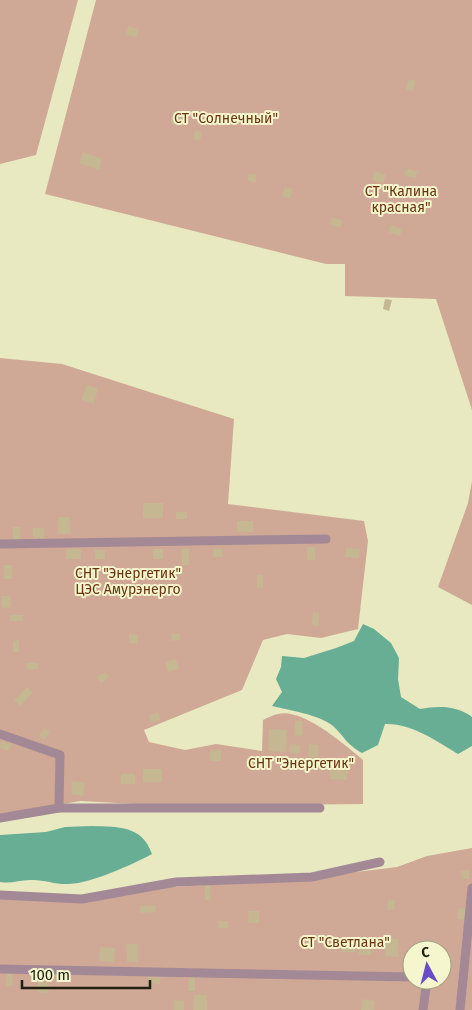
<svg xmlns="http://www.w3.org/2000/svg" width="472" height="1010" viewBox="0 0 472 1010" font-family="'Fira Sans',sans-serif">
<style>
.green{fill:#cfa995;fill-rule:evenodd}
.water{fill:#67ae94}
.building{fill:#c5b792}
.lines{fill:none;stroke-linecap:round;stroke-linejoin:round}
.street{stroke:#a38995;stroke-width:9}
.labels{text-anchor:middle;stroke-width:4;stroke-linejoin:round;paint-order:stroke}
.park-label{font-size:14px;fill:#6a3413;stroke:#f5f6ce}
</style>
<rect width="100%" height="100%" fill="#e8e9c1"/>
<g class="green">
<path d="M0,0H78L36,155L0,164Z"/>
<path d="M96,0H472V410L436,299L345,296V264H326L45,194Z"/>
<path d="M0,358L62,364L234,419L228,504L364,521L368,541L358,629L321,638L287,634L263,640L242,690L144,730L149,742L185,750L216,744L262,751L263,720C267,718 273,715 278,714C303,708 345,745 363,760V804L171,806L81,801L0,814Z"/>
<path d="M472,481V605L438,587L468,503Z"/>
<path d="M472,848V1010H0V899L92,901L149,888L283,881L397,867L427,856ZM412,950H442V980H412Z"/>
</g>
<g class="water">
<path d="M363,624L374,629L391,643L399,658L398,679L401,697L420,709C438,706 456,705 472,717V746L458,754C436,741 412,723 385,724L378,745L362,753C345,743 345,737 333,726C320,715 289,710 272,706L282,692L276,679L281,667L282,656L304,658L336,648L354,641Z"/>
<path d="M92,826C118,827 142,825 152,854C131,865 92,883 69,884C56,885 43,879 30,880C19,880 11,884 0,882V835L46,832L65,827Z"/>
</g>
<g class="building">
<path d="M128,26L138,29L137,37L126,35Z"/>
<path d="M409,79L416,81L413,91L406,89Z"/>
<path d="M174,112L182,115L179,126L170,123Z"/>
<path d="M254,112L264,115L260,125L251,122Z"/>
<path d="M196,130L202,132L200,141L193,139Z"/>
<path d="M83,152L102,159L99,170L79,163Z"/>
<path d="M407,168L418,172L415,178L404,175Z"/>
<path d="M375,171L386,175L383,183L372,180Z"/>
<path d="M249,173L257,175L255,183L247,180Z"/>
<path d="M285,187L293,189L290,199L282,196Z"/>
<path d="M332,217L343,221L340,228L330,224Z"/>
<path d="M390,225L402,229L400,236L388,232Z"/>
<path d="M385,299L392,300L389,311L383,309Z"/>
<path d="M86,385L98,388L94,404L82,400Z"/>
<rect x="143" y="503" width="20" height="15"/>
<rect x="176" y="512" width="11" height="7"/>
<rect x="58" y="517" width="12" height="17"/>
<rect x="237" y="521" width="16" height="11"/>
<rect x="13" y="527" width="7" height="12"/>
<rect x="33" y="528" width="11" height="10"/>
<rect x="307" y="547" width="8" height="13"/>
<path d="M189,548V565H182L181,549Z"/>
<path d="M346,548L360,549L359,558L345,557Z"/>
<rect x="66" y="549" width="15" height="10"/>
<rect x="153" y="549" width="10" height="10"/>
<rect x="213" y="549" width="10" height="8"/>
<rect x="95" y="550" width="10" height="9"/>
<rect x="4" y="565" width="8" height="14"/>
<rect x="257" y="575" width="6" height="13"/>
<path d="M1,596H10L11,607L2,608Z"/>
<path d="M313,612L319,613L318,626L312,625Z"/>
<rect x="10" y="615" width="13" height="6"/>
<path d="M180,633V640L172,641L171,634Z"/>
<path d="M129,634L138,635L137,644L129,643Z"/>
<path d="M19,640V652H13V641Z"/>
<path d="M176,659L179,669L168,672L165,662Z"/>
<path d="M26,663H38V669L27,670Z"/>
<path d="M105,672L109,677L101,683L97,677Z"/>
<path d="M27,687L33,693L20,706L14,700Z"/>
<path d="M158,712L161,720L151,723L149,716Z"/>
<path d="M295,721H303L302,736L294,735Z"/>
<path d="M45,728L50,733L44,740L39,735Z"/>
<path d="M269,729L287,730L286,752L268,751Z"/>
<path d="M1,741L12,744L9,751L0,748Z"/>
<path d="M290,744L300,745V754L290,753Z"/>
<path d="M309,744L318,745V757H308Z"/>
<rect x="210" y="750" width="11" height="11"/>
<rect x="143" y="769" width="19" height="13"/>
<path d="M330,769L348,770L347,780L330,779Z"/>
<rect x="121" y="774" width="14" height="10"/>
<path d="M72,781L85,783L83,796L71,794Z"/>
<path d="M469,870V879H462L461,871Z"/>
<rect x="205" y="885" width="5" height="15"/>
<path d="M388,899L395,900L394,910H387Z"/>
<path d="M155,905L156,912L140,913V906Z"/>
<path d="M458,908L468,909L467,920L457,919Z"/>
<path d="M249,911H259V923H248Z"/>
<path d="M219,921H228V928H218Z"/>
<path d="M385,938L398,939V957L385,956Z"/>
<path d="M341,939L355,940V952H341Z"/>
<rect x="359" y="942" width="12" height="13"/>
<path d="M126,944H138V962H127Z"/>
<path d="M100,947L115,948L114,962L99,961Z"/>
<path d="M7,972L13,973L12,986H6Z"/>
<path d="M148,977H160V984L148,983Z"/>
<path d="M189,977L195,978V991H188Z"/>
<path d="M38,982L49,983L48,993L37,992Z"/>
<path d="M194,995H207V1010H193Z"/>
<path d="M363,999L375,1001L374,1010H361Z"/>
<path d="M174,1000L184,1001V1010H174Z"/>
</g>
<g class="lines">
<g class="street">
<path d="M0,544L326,539"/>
<path d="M0,734L60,755L59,808"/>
<path d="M0,818L59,808H320"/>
<path d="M0,895L82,899L176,882L312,877L380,862"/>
<path d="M0,969L412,977"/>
<path d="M420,980L426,987L423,1010"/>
<path d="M460,1010L472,888"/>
</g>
</g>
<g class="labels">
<g class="park-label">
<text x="226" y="123">СТ "Солнечный"</text>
<text x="401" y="196">СТ "Калина<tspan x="401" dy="16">красная"</tspan></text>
<text x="128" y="578">СНТ "Энергетик"<tspan x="128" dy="16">ЦЭС Амурэнерго</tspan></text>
<text x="301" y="768">СНТ "Энергетик"</text>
<text x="345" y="947">СТ "Светлана"</text>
</g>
</g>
<g transform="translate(427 965) rotate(353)"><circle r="24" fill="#f5f6ce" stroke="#9fa082"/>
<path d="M0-4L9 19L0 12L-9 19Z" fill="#684dc6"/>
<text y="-8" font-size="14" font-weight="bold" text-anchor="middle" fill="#1f2011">С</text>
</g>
<path d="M22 980v8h128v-8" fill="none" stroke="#1f2011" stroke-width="2.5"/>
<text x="30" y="980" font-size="15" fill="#1f2011" stroke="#f5f6ce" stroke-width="4" paint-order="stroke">100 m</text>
</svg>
